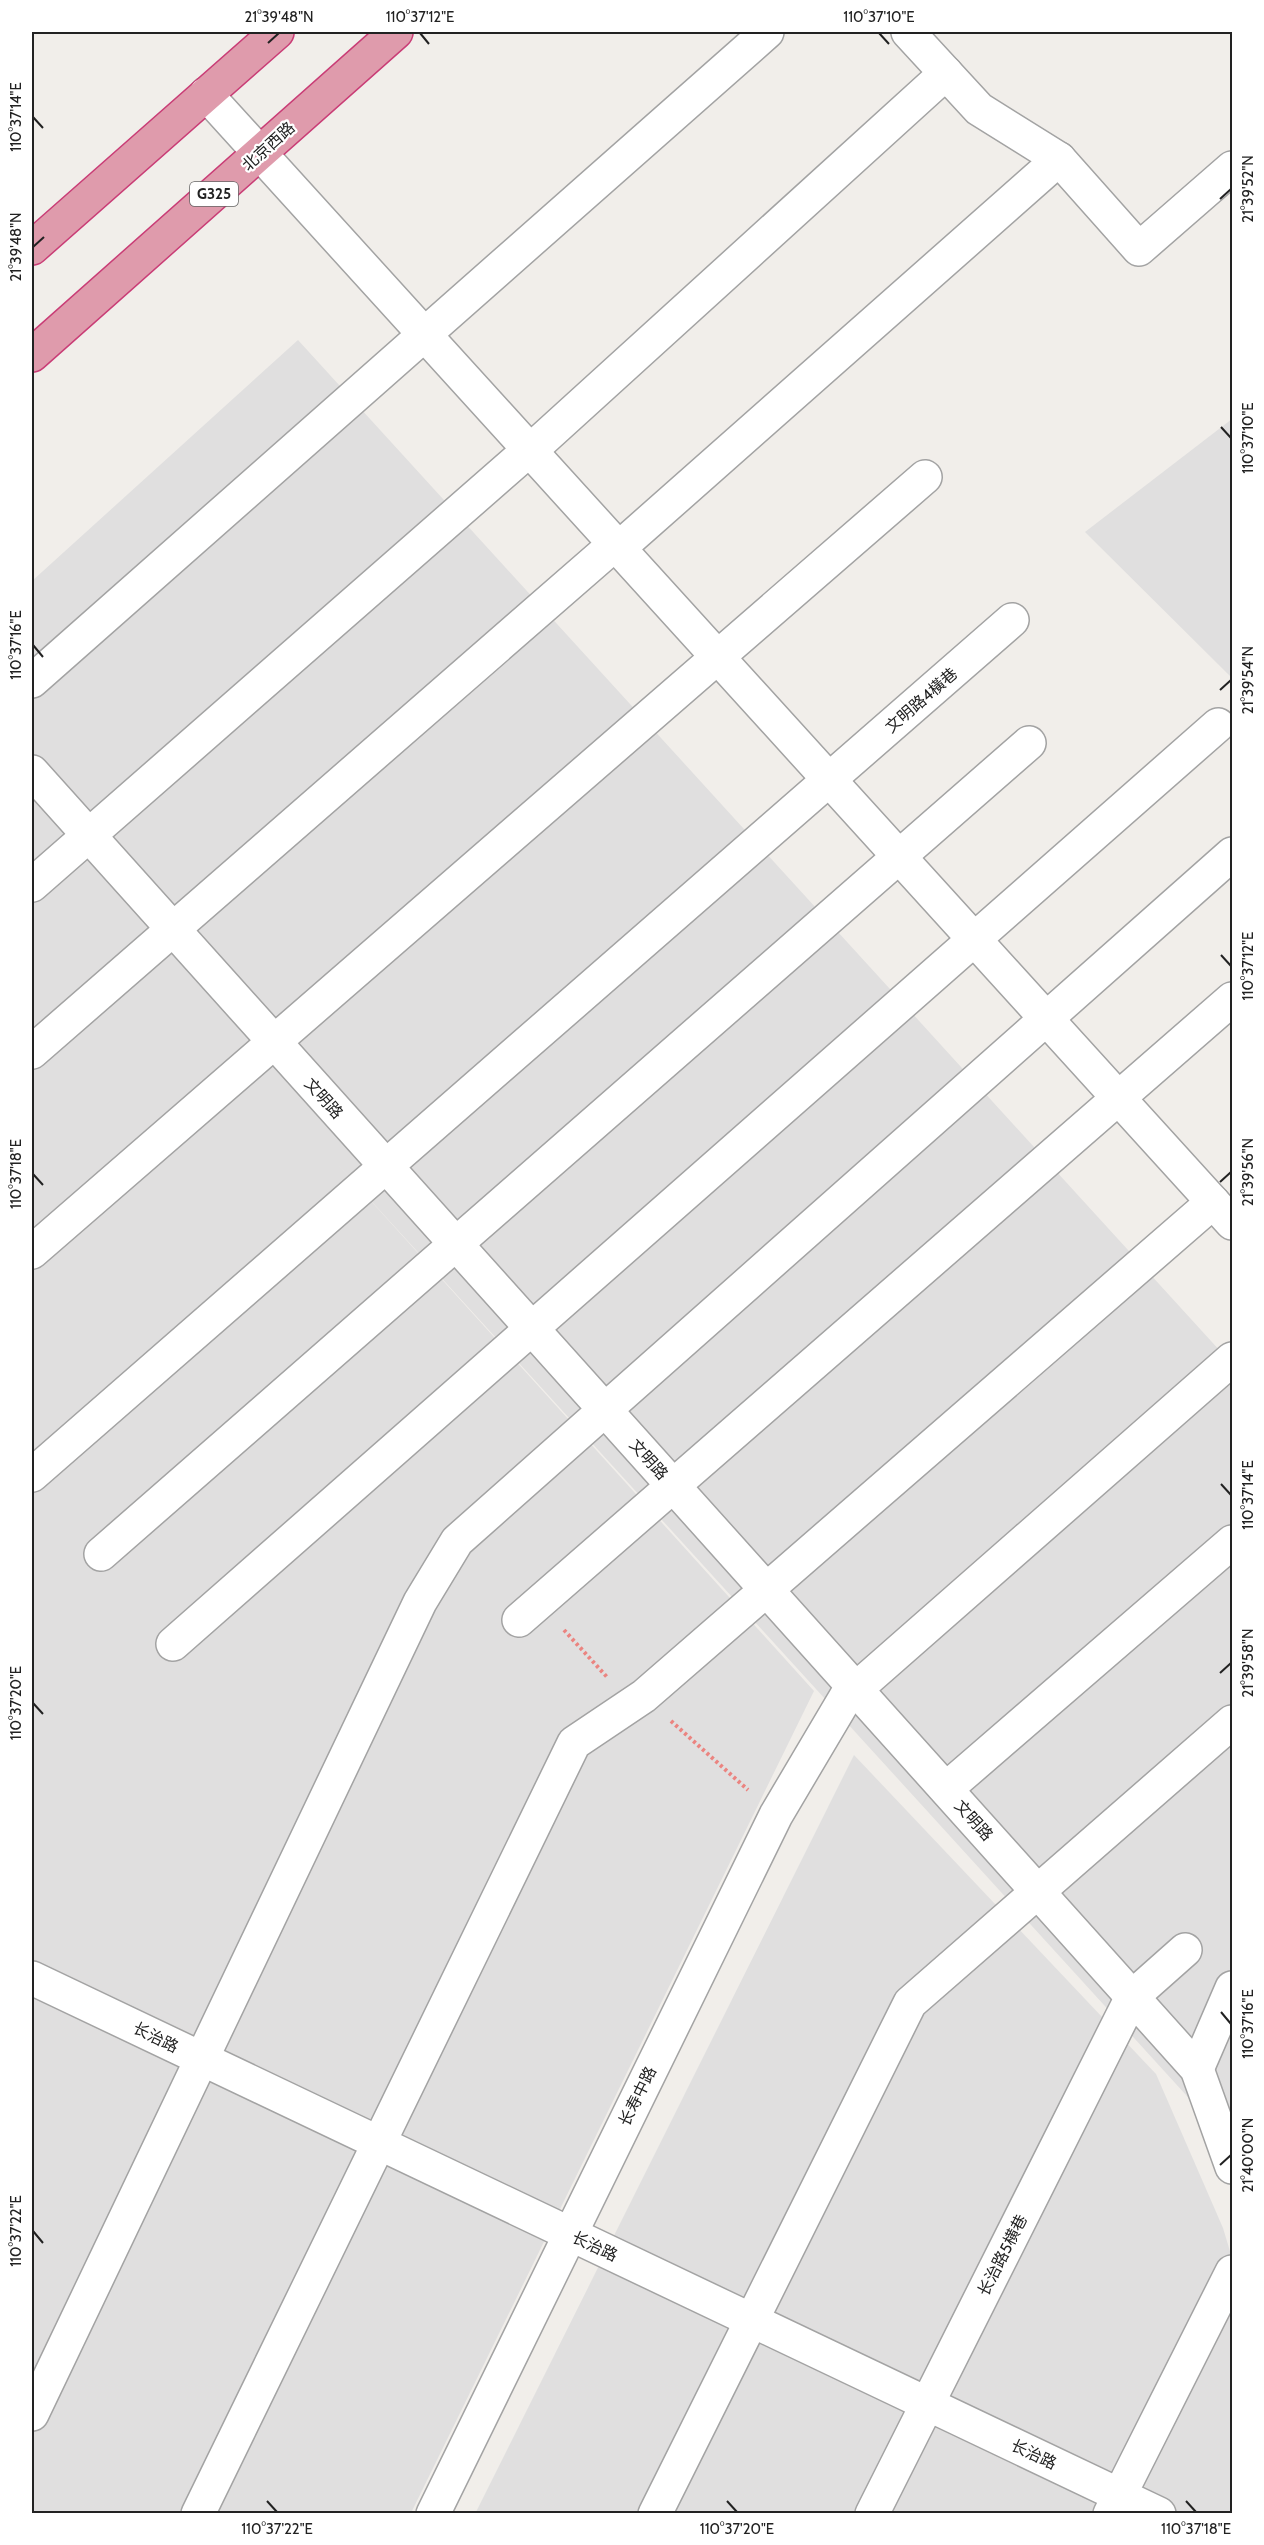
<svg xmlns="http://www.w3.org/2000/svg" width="1264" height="2545" viewBox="0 0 1264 2545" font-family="Cabin,'Noto Sans SC',sans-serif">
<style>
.residential{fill:#e0dfdf}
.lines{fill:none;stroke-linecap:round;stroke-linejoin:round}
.minor-casing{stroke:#a3a3a3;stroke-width:36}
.highway-casing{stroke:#c93d76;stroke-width:36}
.path{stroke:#eb8480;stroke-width:4;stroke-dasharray:3 3;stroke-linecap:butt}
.minor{stroke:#fff;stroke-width:33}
.highway{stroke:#df9bac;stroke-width:33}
.ticks{fill:none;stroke:#222;stroke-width:2}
.labels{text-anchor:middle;stroke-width:4.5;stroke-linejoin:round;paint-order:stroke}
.shield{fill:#fff;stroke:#646464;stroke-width:1.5}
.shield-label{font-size:15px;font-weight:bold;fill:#222}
.street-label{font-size:16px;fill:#222;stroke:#fff}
.neatline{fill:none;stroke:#222;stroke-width:2}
.ticks-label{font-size:15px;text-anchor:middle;fill:#222}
</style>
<rect width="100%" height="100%" fill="#f1eeea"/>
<g class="residential">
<path d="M298,340L1232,1364V2152L1186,2095L333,1159L814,1691L411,2513L32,2514V581Z"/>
<path d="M1232,419V678L1085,532Z"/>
<path d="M854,1755L1156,2074L1223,2228L1232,2258V2513L475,2514Z"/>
</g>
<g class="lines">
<defs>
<g id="minor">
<path d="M908,32L979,109L1059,159L1139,249L1232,168"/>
<path d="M206,94L1232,1223"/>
<path d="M530,451L946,73"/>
<path d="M619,548L1059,159"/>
<path d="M32,681L767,32"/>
<path d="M32,772L1197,2069L1232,2167"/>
<path d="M32,885L529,450"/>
<path d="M32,1052L615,544"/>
<path d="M32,1252L925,477"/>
<path d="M32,1475L1012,620"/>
<path d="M101,1554L1029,743"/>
<path d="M519,1620L1232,999"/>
<path d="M173,1644L1218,725"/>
<path d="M856,1689L1232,1359"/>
<path d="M946,1789L1232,1542"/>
<path d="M32,1978L1159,2514"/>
<path d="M1197,2069L1232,1988"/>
<path d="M32,2414L420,1602L457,1541L1232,854"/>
<path d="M198,2514L574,1743L644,1696L1213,1202"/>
<path d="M433,2514L776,1815L853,1685"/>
<path d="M655,2514L910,2003L1232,1722"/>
<path d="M872,2514L1132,1997L1185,1950"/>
<path d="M1110,2514L1232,2272"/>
</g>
<g id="highway">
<path d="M32,248L277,32"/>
<path d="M32,355L396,32"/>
</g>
</defs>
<use href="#minor" class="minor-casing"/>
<use href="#highway" class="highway-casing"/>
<g class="path">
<path d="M564,1630L607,1677"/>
<path d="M671,1721L748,1790"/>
</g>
<use href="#minor" class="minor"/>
<use href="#highway" class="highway"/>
</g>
<path class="ticks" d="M420,33L429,44M879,33L889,44M268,43L279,33M33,117L43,128M1220,199L1231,189M33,247L44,237M1221,427L1231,438M33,645L43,657M1220,690L1231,680M1221,955L1231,966M33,1174L43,1185M1220,1182L1231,1172M1221,1484L1231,1495M1220,1673L1231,1663M33,1703L43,1714M1221,2012L1231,2024M1220,2165L1231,2155M33,2231L43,2243M267,2501L277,2512M727,2501L737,2512M1186,2501L1196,2512"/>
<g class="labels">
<rect class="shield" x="190" y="182" width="48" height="24" rx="4.5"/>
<g class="shield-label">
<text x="214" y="199">G325</text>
</g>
<g class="street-label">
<text transform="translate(268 146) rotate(-42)" y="6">北京西路</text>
<text transform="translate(921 700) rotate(-41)" y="6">文明路4橫巷</text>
<text transform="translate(324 1098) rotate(48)" y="6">文明路</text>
<text transform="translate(649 1459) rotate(48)" y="6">文明路</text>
<text transform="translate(974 1820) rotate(48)" y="6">文明路</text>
<text transform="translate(156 2037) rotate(26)" y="6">长治路</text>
<text transform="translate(637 2096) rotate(-64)" y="6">长寿中路</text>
<text transform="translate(595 2246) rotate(25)" y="6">长治路</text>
<text transform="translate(1002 2255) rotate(-63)" y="6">长治路5横巷</text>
<text transform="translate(1034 2454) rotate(25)" y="6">长治路</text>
</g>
</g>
<rect width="1264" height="2545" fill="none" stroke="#ffffff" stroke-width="66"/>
<rect x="33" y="33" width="1198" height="2479" class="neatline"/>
<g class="ticks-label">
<text x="279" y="22">21°39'48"N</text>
<text x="420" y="22">110°37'12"E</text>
<text x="879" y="22">110°37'10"E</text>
<text transform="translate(16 117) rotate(-90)" y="5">110°37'14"E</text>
<text transform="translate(1248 189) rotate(-90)" y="5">21°39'52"N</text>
<text transform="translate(16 247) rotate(-90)" y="5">21°39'48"N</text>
<text transform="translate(1248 438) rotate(-90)" y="5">110°37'10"E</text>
<text transform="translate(16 645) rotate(-90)" y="5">110°37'16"E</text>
<text transform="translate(1248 680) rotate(-90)" y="5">21°39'54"N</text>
<text transform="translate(1248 966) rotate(-90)" y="5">110°37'12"E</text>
<text transform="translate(1248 1172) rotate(-90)" y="5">21°39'56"N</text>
<text transform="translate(16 1174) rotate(-90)" y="5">110°37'18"E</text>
<text transform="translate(1248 1495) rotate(-90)" y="5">110°37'14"E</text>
<text transform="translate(1248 1663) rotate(-90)" y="5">21°39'58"N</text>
<text transform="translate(16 1703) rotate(-90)" y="5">110°37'20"E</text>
<text transform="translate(1248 2024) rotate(-90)" y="5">110°37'16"E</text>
<text transform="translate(1248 2155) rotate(-90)" y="5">21°40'00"N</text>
<text transform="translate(16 2231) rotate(-90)" y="5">110°37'22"E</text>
<text x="277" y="2534">110°37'22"E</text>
<text x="737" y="2534">110°37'20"E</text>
<text x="1196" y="2534">110°37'18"E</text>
</g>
</svg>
